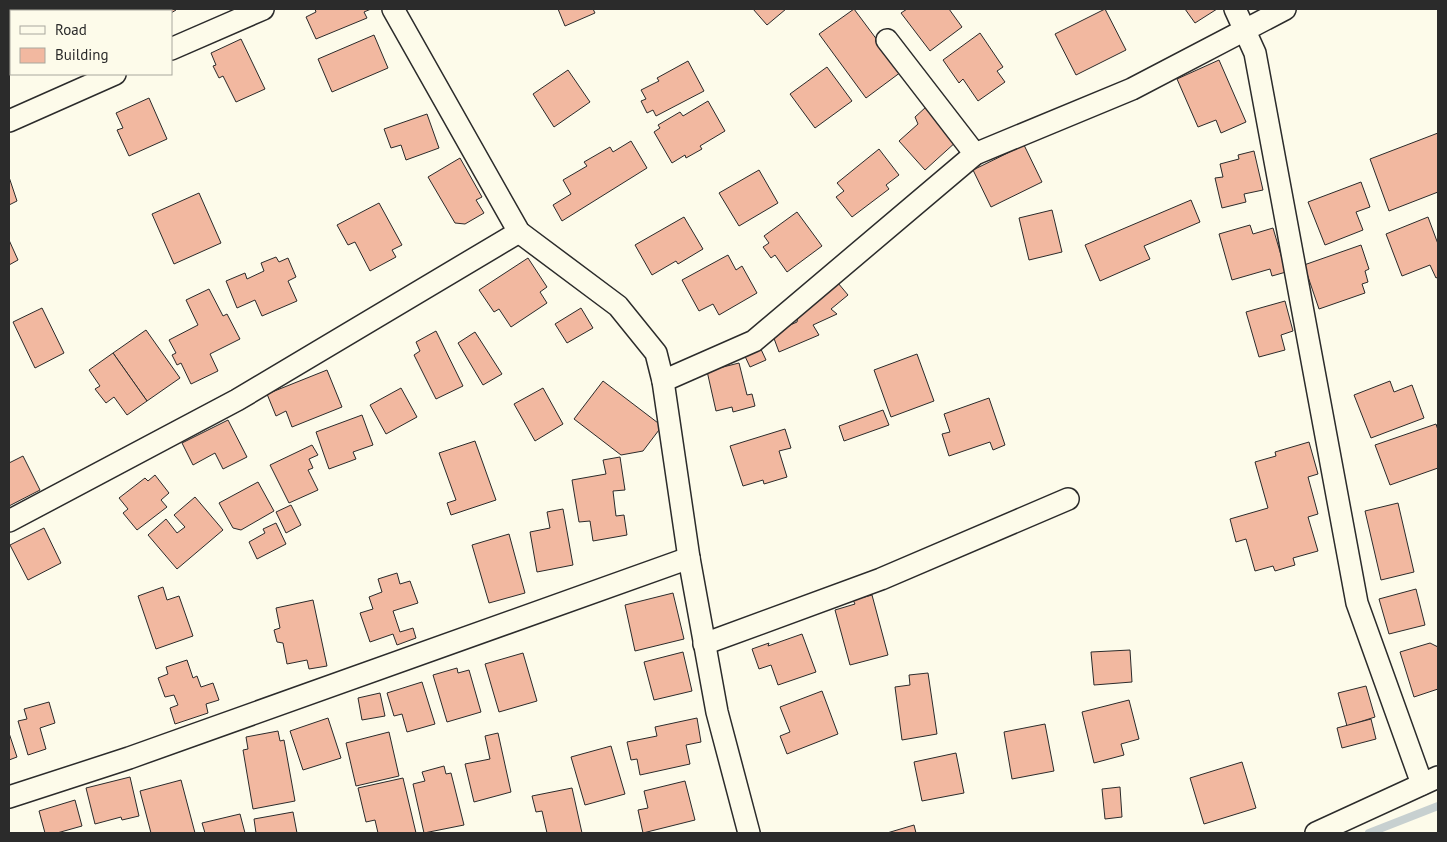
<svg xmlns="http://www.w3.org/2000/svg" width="1447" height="842" viewBox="0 0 1447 842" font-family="'PT Sans',sans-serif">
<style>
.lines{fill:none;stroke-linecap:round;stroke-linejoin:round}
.stream{stroke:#c7d0d0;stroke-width:8}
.building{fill:#f2b8a0;stroke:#2b2b2b}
.street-casing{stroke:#2b2b2b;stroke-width:24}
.street{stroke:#fdfbea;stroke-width:21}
</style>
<rect width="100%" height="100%" fill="#fdfbea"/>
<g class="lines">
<path class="stream" d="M1369,833L1438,806"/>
</g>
<g class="building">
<path d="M133,9H175L176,10L171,13V11H134Z"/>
<path d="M315,9H371L364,12L367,18L316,39L306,17L316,12Z"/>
<path d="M558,9H593L595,13L565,26Z"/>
<path d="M753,9H786L767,25Z"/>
<path d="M854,9L901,72L866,98L819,34Z"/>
<path d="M907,9H949L962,27L930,51L901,13Z"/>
<path d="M1105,9L1126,50L1076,75L1055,34Z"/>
<path d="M1185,9H1217L1195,23Z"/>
<path d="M980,33L1003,67L997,71L1005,82L978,101L963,79L959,83L943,60Z"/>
<path d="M374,35L388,68L332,92L318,59Z"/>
<path d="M241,39L265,89L236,102L223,76L219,78L213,66L216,65L211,53Z"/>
<path d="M1219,60L1246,122L1221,133L1216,120L1198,127L1177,79Z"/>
<path d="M688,61L704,91L656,116L653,110L647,113L641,101L646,99L641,90L659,81L657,78Z"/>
<path d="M827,67L852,101L815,128L790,94Z"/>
<path d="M568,70L590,102L554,127L533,94Z"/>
<path d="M149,98L167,139L129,156L117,130L123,128L116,113Z"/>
<path d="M708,101L725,131L700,146L702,149L686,158L685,155L672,163L654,132L660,128L658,125L680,112L683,116Z"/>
<path d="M926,107L957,141L925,170L899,141L918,124L915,117Z"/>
<path d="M427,114L439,148L406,160L401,145L391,148L384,129Z"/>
<path d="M1438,133V192L1389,211L1370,159Z"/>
<path d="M631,141L647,168L562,221L553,205L571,194L563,180L587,166L584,162L610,147L613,152Z"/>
<path d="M1024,145L1042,182L991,207L973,170Z"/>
<path d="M879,149L899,175L886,185L889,189L852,217L836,197L844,191L837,183Z"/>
<path d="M1254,151L1263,190L1244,194L1246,202L1222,208L1215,178L1223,177L1220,164L1239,159L1238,155Z"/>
<path d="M460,158L482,197L476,200L484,213L465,224L455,223L428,177Z"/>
<path d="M759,170L778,203L739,226L719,193Z"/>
<path d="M9,177L17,201L9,205Z"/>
<path d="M1361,182L1370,207L1356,212L1363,230L1325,245L1308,202Z"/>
<path d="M199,193L221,243L174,264L152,214Z"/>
<path d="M1191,200L1200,222L1144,246L1150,259L1100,281L1085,245Z"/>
<path d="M379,203L402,245L392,250L396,257L370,271L355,242L348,245L337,225Z"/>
<path d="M1052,210L1062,252L1029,260L1019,218Z"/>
<path d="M797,212L822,246L787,272L775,255L771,258L763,247L769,243L764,236Z"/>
<path d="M684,217L703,249L678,264L676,261L652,275L635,245Z"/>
<path d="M1428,217L1438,244V277L1436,278L1430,265L1402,276L1386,234Z"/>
<path d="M1250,225L1253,234L1273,228L1286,272L1272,276L1270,269L1232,280L1219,234Z"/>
<path d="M9,240L18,260L9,265Z"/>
<path d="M1361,245L1369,269L1365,271L1368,282L1362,284L1365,293L1319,309L1304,265Z"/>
<path d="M728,255L736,270L742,266L757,293L719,315L713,304L699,311L682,280Z"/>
<path d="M276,257L279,262L288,258L296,277L288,281L297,301L262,316L255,300L237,308L226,281L245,273L247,279L264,271L261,263Z"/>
<path d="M528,258L547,287L540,292L547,303L511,327L499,309L494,312L479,290Z"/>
<path d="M838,283L848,295L831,309L837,314L813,325L819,335L779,352L772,333L797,322L798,316Z"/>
<path d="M209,289L223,316L227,314L240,339L210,354L218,371L191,384L181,363L177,365L172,355L176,353L169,340L198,325L186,300Z"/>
<path d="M1285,301L1293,331L1281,335L1285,350L1259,357L1246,312Z"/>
<path d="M42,308L64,353L35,368L13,322Z"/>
<path d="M581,308L593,328L567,343L555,324Z"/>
<path d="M146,330L180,378L147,401L113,353Z"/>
<path d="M436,331L463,386L436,399L414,355L420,351L416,342Z"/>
<path d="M475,332L502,374L483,385L458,343Z"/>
<path d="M759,345L766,360L750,367L743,352Z"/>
<path d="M113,353L147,401L127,415L114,397L106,403L95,389L100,386L89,370Z"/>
<path d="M917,354L934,401L891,417L874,370Z"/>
<path d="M739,363L747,395L752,394L755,406L733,412L732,407L716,411L707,371Z"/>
<path d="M327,370L342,407L292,427L286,411L276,416L267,394Z"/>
<path d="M603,381L662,426L643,451L621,455L574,419Z"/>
<path d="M1390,381L1394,392L1412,385L1424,418L1371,438L1354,395Z"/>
<path d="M401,388L417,417L386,434L370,405Z"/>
<path d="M543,388L563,424L535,441L514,404Z"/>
<path d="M989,398L1005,445L993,450L990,442L949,456L942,434L950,432L944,414Z"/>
<path d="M883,410L889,425L844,441L839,426Z"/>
<path d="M362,415L373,445L353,452L356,459L329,469L316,432Z"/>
<path d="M228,420L247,457L223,469L215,453L193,465L182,443Z"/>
<path d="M1436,424L1438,430V468L1390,485L1375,445Z"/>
<path d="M785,429L791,448L779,451L787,477L764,484L763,480L743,486L730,446Z"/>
<path d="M475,441L496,500L451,515L447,503L456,500L439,453Z"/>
<path d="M1309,442L1318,474L1308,477L1318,514L1308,517L1318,551L1293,558L1295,565L1275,571L1273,566L1255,571L1246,539L1236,542L1230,519L1268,508L1255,462L1276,456L1275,452Z"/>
<path d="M312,445L318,455L309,459L313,468L308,470L318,490L289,503L270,465Z"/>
<path d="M23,456L40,490L9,506V463Z"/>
<path d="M620,457L625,490L613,491L616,516L624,515L627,535L593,541L590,521L579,522L572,480L606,474L603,460Z"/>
<path d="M155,475L169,493L161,500L167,507L137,530L123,513L128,509L119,498L145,478L148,481Z"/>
<path d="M258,482L274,511L241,530L233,528L219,503Z"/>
<path d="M195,497L223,530L177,569L148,535L166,519L177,533L185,527L174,515Z"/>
<path d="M1398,503L1414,572L1381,580L1365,511Z"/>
<path d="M291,505L301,525L286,533L276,512Z"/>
<path d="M563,509L573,565L537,572L530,532L550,528L547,512Z"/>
<path d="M276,523L286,544L257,559L249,542L265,533L263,529Z"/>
<path d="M44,528L61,563L28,580L10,545Z"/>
<path d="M509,534L525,593L489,603L472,545Z"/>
<path d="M397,573L400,584L410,581L418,603L393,611L400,632L413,628L416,638L397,645L393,634L370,642L360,613L373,609L369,597L382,592L378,579Z"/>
<path d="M163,587L167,600L179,596L193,636L156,649L138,596Z"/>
<path d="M1416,589L1425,625L1389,634L1379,599Z"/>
<path d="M673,593L684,639L635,651L625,605Z"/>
<path d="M872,595L888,655L850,665L835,610L855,604L853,600Z"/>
<path d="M313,600L327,666L309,669L307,660L287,664L283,643L277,642L274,630L280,628L276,608Z"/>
<path d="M802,634L816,672L778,685L771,665L759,669L752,649L769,643L768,646Z"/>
<path d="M1430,643L1438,647V689L1414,697L1400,652Z"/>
<path d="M1130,650L1132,682L1094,685L1091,652Z"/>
<path d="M683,652L692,691L654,700L644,662Z"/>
<path d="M523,653L537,701L499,712L485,664Z"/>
<path d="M187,660L193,678L197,676L201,687L213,683L219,700L206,704L208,713L175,724L170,708L178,705L174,695L165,697L158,678L168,674L166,667Z"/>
<path d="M457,668L458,673L469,670L481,712L447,722L433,675Z"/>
<path d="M928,673L937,734L902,740L895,687L910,685L909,675Z"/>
<path d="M422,682L435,724L407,732L402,714L394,716L387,693Z"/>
<path d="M1366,686L1375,717L1347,726L1338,693Z"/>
<path d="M822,691L838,734L787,754L780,736L790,732L780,707Z"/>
<path d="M380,693L385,716L362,720L358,698Z"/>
<path d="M1129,700L1139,739L1121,744L1124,755L1094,763L1082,712Z"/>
<path d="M49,702L55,723L40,728L46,749L28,755L18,721L27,719L24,709Z"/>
<path d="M328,718L341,758L303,770L290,731Z"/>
<path d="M697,718L701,742L686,745L690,764L640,775L637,759L631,760L627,742L657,736L655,727Z"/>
<path d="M1371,719L1376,739L1342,748L1337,728Z"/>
<path d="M1045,724L1054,771L1012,779L1004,732Z"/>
<path d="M278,731L280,741L284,740L295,801L253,809L243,750L248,749L246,737Z"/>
<path d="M389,732L399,776L356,786L346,743Z"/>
<path d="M9,733L17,757L9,760Z"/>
<path d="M498,733L511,792L474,802L465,764L490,759L485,736Z"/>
<path d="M611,746L625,794L585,805L571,757Z"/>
<path d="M956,753L964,793L922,801L914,762Z"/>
<path d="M1242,762L1256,808L1204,824L1190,778Z"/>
<path d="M444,766L446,774L451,773L464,825L424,833L413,784L425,781L422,772Z"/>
<path d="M130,777L139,816L122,820L121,817L95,824L86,788Z"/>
<path d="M403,778L416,833H378L375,820L366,822L358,788Z"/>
<path d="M181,780L195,833H151L140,791Z"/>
<path d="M685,781L695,820L643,833L638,810L648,808L644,791Z"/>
<path d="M1120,787L1122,817L1105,819L1102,789Z"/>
<path d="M572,788L582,833H547L542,811L536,812L532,796Z"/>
<path d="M75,800L82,826L57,833H45L39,811Z"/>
<path d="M293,812L297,833H256L254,819Z"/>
<path d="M240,814L245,833H205L202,823Z"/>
<path d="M914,825L916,833H887Z"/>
</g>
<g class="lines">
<defs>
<g id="street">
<path d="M393,9L519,232L618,306L656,353L663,381L689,558L717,712L749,833"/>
<path d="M1235,9L1255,53L1357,603L1422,784"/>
<path d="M24,11L29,9"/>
<path d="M887,40L975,154"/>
<path d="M171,49L263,9"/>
<path d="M9,121L115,74"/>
<path d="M663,381L754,341L975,154L1132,89L1285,9"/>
<path d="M9,521L237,400L519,232"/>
<path d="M704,644L881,579L1068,499"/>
<path d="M9,797L129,758L689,558"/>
<path d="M1316,833L1438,777"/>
</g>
</defs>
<use href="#street" class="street-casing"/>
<use href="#street" class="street"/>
</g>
<rect width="1447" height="842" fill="none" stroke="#2b2b2b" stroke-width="20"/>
<rect x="10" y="10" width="162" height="65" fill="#fdfbea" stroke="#a9a89e"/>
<rect x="20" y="26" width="25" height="8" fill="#fdfbea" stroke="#a9a89e"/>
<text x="55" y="35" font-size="15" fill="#2b2b2b">Road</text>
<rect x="20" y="48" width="25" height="15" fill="#f2b8a0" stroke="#a9a89e"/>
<text x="55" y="60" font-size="15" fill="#2b2b2b">Building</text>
</svg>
